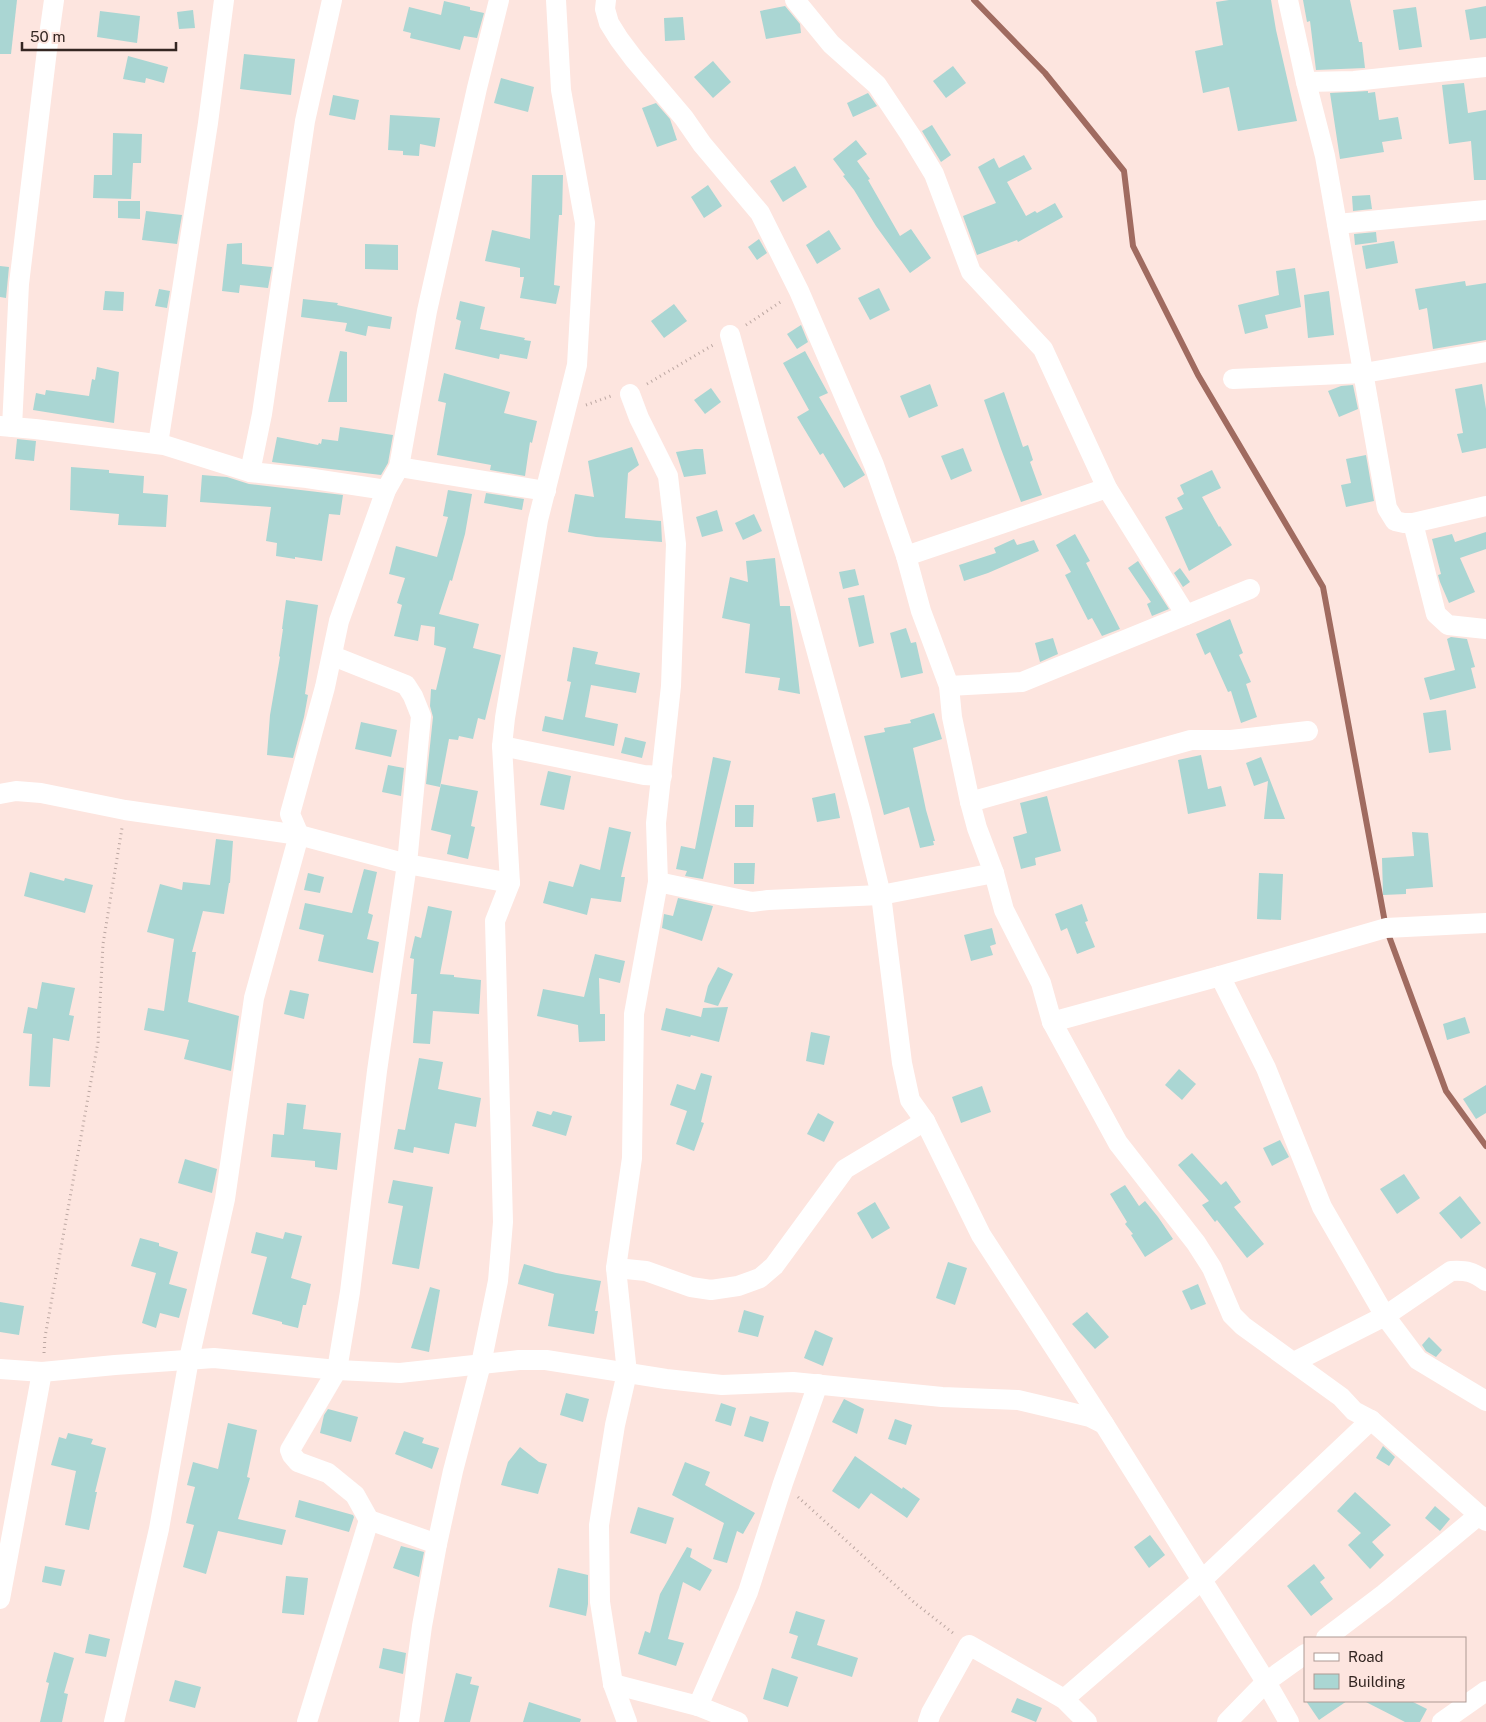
<svg xmlns="http://www.w3.org/2000/svg" width="1486" height="1722" viewBox="0 0 1486 1722" font-family="'Public Sans',sans-serif">
<style>
.lines{fill:none;stroke-linecap:round;stroke-linejoin:round}
.stream{stroke:#a06b60;stroke-width:6}
.building{fill:#aad6d3}
.path{stroke:#bca7a2;stroke-width:3;stroke-dasharray:1 4;stroke-linecap:butt}
.minor{stroke:#fff;stroke-width:20}
</style>
<rect width="100%" height="100%" fill="#fde5df"/>
<g class="lines">
<path class="stream" d="M974,0L1045,73L1124,171L1133,246L1198,375L1323,587L1386,928L1446,1091L1486,1146"/>
</g>
<g class="building">
<path d="M0,0H17L11,54H0Z"/>
<path d="M1229,0H1271L1276,30L1297,121L1238,131L1229,87L1203,93L1195,51L1223,45L1216,2Z"/>
<path d="M1303,0H1350L1359,42H1362L1365,68L1316,70L1310,21L1307,22Z"/>
<path d="M444,1L470,7V10L484,13L477,38L464,36L460,50L410,38L411,33L403,31L409,7L441,15Z"/>
<path d="M785,6L800,24L801,33L766,39L760,11Z"/>
<path d="M1486,6V38L1470,40L1465,10Z"/>
<path d="M1416,7L1422,47L1399,50L1393,10Z"/>
<path d="M193,10L195,28L179,29L177,12Z"/>
<path d="M100,11L140,16L137,43L97,37Z"/>
<path d="M683,17L685,40L665,41L664,18Z"/>
<path d="M244,54L295,59L291,95L240,89Z"/>
<path d="M128,56L168,67L164,83L146,78L145,83L123,79Z"/>
<path d="M713,61L731,82L713,98L694,77Z"/>
<path d="M953,66L966,83L946,98L933,81Z"/>
<path d="M501,78L534,87L528,112L494,103Z"/>
<path d="M1464,83L1468,113L1486,110V180H1474L1471,141L1449,144L1442,85Z"/>
<path d="M1368,91V93L1375,92L1379,120L1398,117L1402,139L1382,142L1384,152L1340,159L1330,93Z"/>
<path d="M868,93L877,106L853,117L847,103Z"/>
<path d="M333,95L359,100L355,120L329,115Z"/>
<path d="M656,103L670,119L677,140L657,147L642,108Z"/>
<path d="M390,115L440,118L435,147L420,144L419,156L403,155V151L388,150Z"/>
<path d="M932,125L951,155L941,162L922,131Z"/>
<path d="M113,133L142,134L141,163H133L131,199L93,198L94,175H112Z"/>
<path d="M856,140L867,154L857,161L870,179L868,180L900,236L911,229L931,258L910,273L876,226L854,190L843,176L845,175L833,159Z"/>
<path d="M1024,155L1032,169L1007,182L1026,216L1035,211L1037,213L1055,203L1063,217L1018,242L1017,240L977,255L963,216L996,203L978,167L994,158L999,168Z"/>
<path d="M795,166L807,187L783,202L770,181Z"/>
<path d="M532,175H563L562,215H559L554,285L560,286L556,304L520,298L524,277H520V268L485,261L492,230L530,239Z"/>
<path d="M708,185L722,206L704,218L691,197Z"/>
<path d="M1370,195L1372,209L1353,211L1352,196Z"/>
<path d="M118,201H140V219L118,218Z"/>
<path d="M146,211L182,215L177,244L142,240Z"/>
<path d="M829,230L841,249L817,264L806,245Z"/>
<path d="M1376,232L1377,242L1355,245L1354,234Z"/>
<path d="M759,239L767,253L757,260L748,247Z"/>
<path d="M1394,241L1398,263L1366,269L1362,246Z"/>
<path d="M242,243V264L272,267L268,288L240,285L239,293L222,291L227,244Z"/>
<path d="M365,244L398,245V270L365,269Z"/>
<path d="M0,266L9,267L6,298L0,297Z"/>
<path d="M1295,268L1301,307L1265,315L1268,328L1245,334L1238,305L1279,295L1276,271Z"/>
<path d="M1465,281L1466,286L1486,283V340L1433,349L1427,308L1419,310L1415,289Z"/>
<path d="M879,288L890,310L870,320L858,298Z"/>
<path d="M159,289L170,291L167,308L155,306Z"/>
<path d="M105,291L124,292L123,311L103,310Z"/>
<path d="M1329,291L1334,335L1308,338L1304,295Z"/>
<path d="M303,299L338,303L337,305L392,317L390,329L368,326L366,336L345,331L347,323L301,317Z"/>
<path d="M460,301L485,307L480,329L525,338L524,340L531,341L527,359L500,354L499,359L455,349L461,321L456,319Z"/>
<path d="M674,304L687,321L664,338L651,321Z"/>
<path d="M801,325L808,342L797,349L787,334Z"/>
<path d="M340,351L347,352V402H328Z"/>
<path d="M805,351L828,393L819,397L865,475L844,488L823,453L820,455L797,417L809,410L783,363Z"/>
<path d="M97,367L119,372L114,423L33,410L36,393L45,395L46,390L89,396L92,379L95,380Z"/>
<path d="M444,373L510,392L504,413L537,421L532,443L530,442L525,476L490,470L491,465L437,455L446,403L438,401Z"/>
<path d="M930,384L938,406L909,418L900,396Z"/>
<path d="M1482,384L1486,409V448L1462,453L1457,434L1463,433L1455,389Z"/>
<path d="M1353,385L1358,409L1339,417L1328,391L1341,386Z"/>
<path d="M711,388L721,402L705,414L694,400Z"/>
<path d="M1004,392L1023,447L1028,445L1033,460L1030,462L1042,495L1021,502L1001,449L984,400Z"/>
<path d="M340,427L393,435L388,463L381,475L272,462L277,437L318,445L319,443L321,444L322,439L338,441Z"/>
<path d="M17,439L36,441L34,461L15,459Z"/>
<path d="M632,447L639,465L628,473L625,518L661,521L662,542L596,537L568,532L575,494L594,497L588,461Z"/>
<path d="M963,448L972,471L951,480L941,456Z"/>
<path d="M695,449H703L706,474L684,477L676,452Z"/>
<path d="M1366,455L1374,501L1346,507L1341,485L1351,483L1346,459Z"/>
<path d="M71,467L109,470V473L144,476L143,493L168,495L166,527L118,525L119,514L70,510Z"/>
<path d="M1212,470L1221,488L1202,497L1219,527L1220,526L1232,545L1189,571L1165,517L1183,509L1177,498L1184,494L1180,485Z"/>
<path d="M202,475L227,477L249,484L343,495L340,515L329,514L322,561L295,557V559L276,556L277,543L266,541L271,507L200,502Z"/>
<path d="M448,490L472,494L465,534L452,581L450,580L439,614L479,624L473,648L501,655L485,720L478,718L473,739L459,736L458,740L449,739L440,787L426,784L433,717L430,706L431,689L436,690L446,648L434,645L435,627L421,625L418,641L394,636L402,605L397,603L405,578L389,574L396,546L437,557L448,517L443,516Z"/>
<path d="M486,493L524,499L522,510L484,503Z"/>
<path d="M717,510L723,531L702,537L696,517Z"/>
<path d="M754,514L762,531L743,540L735,523Z"/>
<path d="M1486,532V549L1460,558L1475,592L1449,603L1440,582L1438,575L1441,574L1432,539L1452,534L1455,542Z"/>
<path d="M1075,534L1090,561L1086,563L1120,629L1102,636L1092,618L1088,620L1065,575L1071,572L1056,545Z"/>
<path d="M1014,539L1017,545L1034,540L1039,551L988,573L964,581L959,565L996,553L994,548Z"/>
<path d="M775,558L780,606H790L800,694L778,690L780,678L745,673L750,624L722,618L730,577L748,582L746,561Z"/>
<path d="M1138,561L1169,609L1152,616L1147,604L1151,602L1128,568Z"/>
<path d="M1180,568L1190,582L1183,587L1174,573Z"/>
<path d="M855,569L859,585L843,589L839,572Z"/>
<path d="M864,595L874,643L859,647L848,598Z"/>
<path d="M286,600L318,605L305,694L308,695L304,717L293,758L267,755L270,715L280,657L279,656L283,629H282Z"/>
<path d="M1230,619L1243,653L1239,655L1251,682L1246,684L1257,717L1241,723L1231,691L1228,692L1210,652L1205,655L1196,634Z"/>
<path d="M906,628L911,643L916,642L923,673L901,678L890,633Z"/>
<path d="M1451,637L1467,639L1475,667L1471,668L1476,688L1430,700L1424,678L1455,670L1447,639Z"/>
<path d="M1053,638L1058,654L1040,662L1035,643Z"/>
<path d="M573,647L598,652L595,664L640,673L636,693L591,685L585,717L618,724L614,746L542,731L545,716L563,720L571,682L567,681Z"/>
<path d="M1446,710L1451,750L1429,753L1423,713Z"/>
<path d="M934,713L942,739L913,748L926,810L935,841H933L934,845L920,848L909,807L884,815L864,736L885,732L884,728L911,723L910,720Z"/>
<path d="M361,722L397,730L391,757L355,749Z"/>
<path d="M625,737L646,742L642,758L621,753Z"/>
<path d="M1201,755L1208,789L1221,786L1226,806L1188,814L1178,760Z"/>
<path d="M713,757L731,761L703,879L685,876L687,871L676,869L681,846L695,849Z"/>
<path d="M1261,757L1270,780L1285,819H1264L1268,781L1254,786L1246,763Z"/>
<path d="M388,765L404,768L401,796L382,792Z"/>
<path d="M548,771L571,776L564,810L540,805Z"/>
<path d="M441,784L478,791L471,826L475,827L468,859L447,854L451,835L431,830Z"/>
<path d="M835,793L840,818L817,822L812,798Z"/>
<path d="M1047,796L1061,851L1035,858L1036,865L1021,869L1013,837L1027,833L1020,803Z"/>
<path d="M735,805H754L753,827H735Z"/>
<path d="M609,827L631,832L621,877H625L621,902L591,898L587,915L543,903L549,881L573,887L580,864L600,870Z"/>
<path d="M1412,832L1428,833L1433,887L1406,889V894L1383,895L1382,858L1414,856Z"/>
<path d="M216,839L233,841L230,883H229L224,914L203,911L192,952H196L188,1002L239,1016L231,1071L184,1059L189,1040L144,1030L148,1008L164,1011L174,939L147,932L160,884L182,890L183,882L210,885Z"/>
<path d="M734,863H755L754,884H734Z"/>
<path d="M364,869L377,872L368,913L373,915L367,939L379,942L373,973L318,961L324,935L299,929L305,903L352,913Z"/>
<path d="M30,872L64,881L65,878L93,885L85,913L24,896Z"/>
<path d="M308,873L324,877L320,893L304,890Z"/>
<path d="M1259,873L1283,874L1281,920L1257,919Z"/>
<path d="M678,898L713,906L702,941L662,928L664,914L673,916Z"/>
<path d="M1082,904L1088,921L1085,922L1095,947L1077,954L1067,928L1061,931L1055,914Z"/>
<path d="M428,906L452,911L440,974L454,975V977L481,980L479,1014L433,1011L430,1044L413,1043L417,994H411L414,959L410,958L415,936L421,938Z"/>
<path d="M992,928L996,944L990,946L993,955L971,961L964,935Z"/>
<path d="M595,954L625,961L620,983L599,978L600,1014H605V1041L579,1042L578,1025L537,1016L543,989L584,997Z"/>
<path d="M718,967L733,974L718,1006L704,1002L708,986Z"/>
<path d="M42,982L75,988L69,1015L74,1016L69,1041L53,1038L50,1087L29,1086L32,1034L23,1033L28,1007L37,1009Z"/>
<path d="M290,990L309,994L304,1019L284,1014Z"/>
<path d="M728,1007L719,1042L691,1035L690,1037L661,1030L666,1008L701,1017L703,1008Z"/>
<path d="M1465,1017L1470,1033L1447,1040L1443,1024Z"/>
<path d="M811,1032L830,1036L824,1065L806,1061Z"/>
<path d="M419,1058L443,1062L438,1089L481,1098L476,1127L455,1123L449,1154L414,1147L413,1153L394,1149L398,1129L405,1130Z"/>
<path d="M1179,1069L1196,1084L1182,1100L1165,1085Z"/>
<path d="M701,1073L712,1076L701,1122L704,1123L694,1151L676,1144L687,1111L670,1105L677,1084L695,1090Z"/>
<path d="M1486,1085V1113L1476,1119L1463,1099Z"/>
<path d="M982,1086L991,1112L961,1123L952,1097Z"/>
<path d="M287,1103L306,1105L303,1129L341,1133L337,1170L315,1167V1161L271,1157L273,1134L284,1135Z"/>
<path d="M537,1111L551,1115L553,1111L572,1116L566,1136L532,1126Z"/>
<path d="M818,1113L834,1122L824,1142L807,1134Z"/>
<path d="M1280,1140L1289,1157L1272,1166L1263,1148Z"/>
<path d="M1192,1153L1221,1185L1226,1181L1241,1202L1234,1207L1264,1244L1247,1258L1217,1220L1215,1222L1202,1205L1209,1201L1178,1165Z"/>
<path d="M185,1159L217,1169L212,1193L178,1183Z"/>
<path d="M1404,1174L1420,1198L1397,1214L1380,1189Z"/>
<path d="M393,1180L433,1187L419,1269L392,1264L403,1206L388,1203Z"/>
<path d="M1125,1185L1139,1206L1145,1201L1158,1217L1173,1239L1145,1257L1131,1235L1133,1234L1125,1224L1127,1222L1110,1194Z"/>
<path d="M1460,1196L1481,1223L1461,1239L1439,1213Z"/>
<path d="M875,1202L890,1228L872,1239L857,1213Z"/>
<path d="M256,1232L283,1239L285,1232L302,1236L291,1278L311,1284L306,1305H303L298,1328L282,1324V1322L252,1314L267,1257L251,1253Z"/>
<path d="M140,1238L159,1243V1246L178,1252L169,1284L187,1289L179,1318L160,1313L156,1328L142,1323L156,1273L131,1266Z"/>
<path d="M948,1262L967,1268L955,1305L936,1298Z"/>
<path d="M524,1264L556,1273L601,1281L595,1311H598L594,1334L548,1326L554,1294L518,1284Z"/>
<path d="M1198,1284L1206,1304L1191,1310L1182,1291Z"/>
<path d="M430,1287L440,1290L429,1352L411,1348Z"/>
<path d="M0,1302L24,1306L19,1335L0,1332Z"/>
<path d="M744,1310L764,1316L758,1337L738,1332Z"/>
<path d="M1087,1312L1109,1337L1095,1349L1072,1324Z"/>
<path d="M815,1330L833,1338L823,1366L804,1358Z"/>
<path d="M1429,1337L1442,1350L1436,1357L1426,1351L1422,1345Z"/>
<path d="M566,1393L589,1399L583,1422L560,1415Z"/>
<path d="M844,1399L864,1409L857,1434L832,1422Z"/>
<path d="M721,1403L736,1408L731,1426L715,1421Z"/>
<path d="M328,1409L358,1417L351,1442L320,1433L324,1415Z"/>
<path d="M750,1416L769,1422L763,1442L744,1436Z"/>
<path d="M895,1419L912,1425L906,1445L888,1439Z"/>
<path d="M228,1423L257,1430L247,1477L250,1478L238,1519L286,1530L282,1545L218,1531L206,1574L183,1567L194,1525L186,1523L195,1487L187,1485L193,1462L218,1469Z"/>
<path d="M404,1431L424,1438L422,1443L439,1448L432,1469L395,1454Z"/>
<path d="M68,1433L93,1439L91,1444L106,1448L95,1492H97L89,1530L65,1525L76,1471L51,1465L59,1437L66,1439Z"/>
<path d="M1383,1446L1395,1457L1389,1466L1376,1458Z"/>
<path d="M520,1447L539,1462L547,1464L538,1494L501,1485L508,1462Z"/>
<path d="M855,1456L902,1489L903,1487L920,1499L907,1518L871,1493L859,1509L832,1491Z"/>
<path d="M685,1462L710,1472L705,1485L755,1513L743,1534L737,1531L727,1563L713,1559L724,1523L672,1495Z"/>
<path d="M1355,1492L1391,1525L1372,1542L1384,1555L1370,1569L1348,1545L1361,1533L1337,1511Z"/>
<path d="M299,1500L353,1515L354,1517L349,1532L295,1517Z"/>
<path d="M1435,1506L1450,1519L1440,1531L1425,1518Z"/>
<path d="M638,1507L674,1518L666,1544L630,1533Z"/>
<path d="M1150,1535L1165,1555L1149,1568L1134,1547Z"/>
<path d="M401,1546L424,1552L419,1577L393,1568Z"/>
<path d="M687,1547L692,1549L690,1557L712,1570L700,1591L683,1582L668,1639L684,1643L676,1666L638,1654L645,1631L650,1633L660,1594Z"/>
<path d="M1314,1564L1325,1578L1320,1582L1333,1599L1311,1616L1287,1586Z"/>
<path d="M45,1566L65,1570L61,1586L42,1582Z"/>
<path d="M558,1568L588,1575V1604L586,1616L549,1607Z"/>
<path d="M286,1576L308,1578L304,1615L282,1613Z"/>
<path d="M796,1611L825,1620L817,1645L858,1658L852,1677L791,1658L798,1636L789,1633Z"/>
<path d="M89,1634L110,1639L106,1657L85,1653Z"/>
<path d="M383,1648L406,1653L403,1674L379,1668Z"/>
<path d="M54,1652L74,1658L64,1693L68,1694L62,1722H40L49,1683L46,1682Z"/>
<path d="M772,1668L798,1677L788,1707L763,1699Z"/>
<path d="M456,1673L472,1677L470,1684L479,1686L470,1722H444Z"/>
<path d="M175,1680L201,1687L195,1708L169,1701Z"/>
<path d="M1017,1698L1042,1708L1036,1722L1011,1712Z"/>
<path d="M1306,1701H1347L1319,1720Z"/>
<path d="M1364,1701H1411L1427,1709L1420,1722H1405Z"/>
<path d="M529,1702L581,1719L580,1722H523Z"/>
</g>
<g class="lines">
<g class="path">
<path d="M746,325L782,301"/>
<path d="M647,384L713,345"/>
<path d="M586,405L611,396"/>
<path d="M44,1353L45,1337L98,1042L103,944L122,828"/>
<path d="M798,1497L916,1604L953,1633"/>
</g>
<g class="minor">
<path d="M606,0L605,9L609,23L619,39L634,59L684,118L702,144L760,213L799,291L874,465L906,556L921,611L949,686L952,717L970,802L977,828L994,873L1004,910L1041,983L1052,1022L1118,1143L1196,1243L1212,1268L1232,1315L1243,1326L1341,1397L1354,1411L1371,1420L1486,1521"/>
<path d="M795,0L831,44L877,85L911,136L934,174L971,272L1043,349L1107,488L1186,615"/>
<path d="M1288,0L1306,82L1325,156L1387,508L1395,521L1404,523H1413L1486,506"/>
<path d="M1306,82L1354,81L1486,67"/>
<path d="M1337,224L1486,210"/>
<path d="M730,335L861,813L881,895L902,1063L910,1100L925,1121L981,1235L1104,1424L1266,1682L1289,1722"/>
<path d="M1233,379L1364,373L1486,352"/>
<path d="M0,426L35,429L164,445L250,472L307,478L386,490"/>
<path d="M12,427L19,284L47,50L54,0"/>
<path d="M158,444L208,123L224,0"/>
<path d="M399,467L546,491"/>
<path d="M250,472L262,414L305,121L332,0"/>
<path d="M1413,523L1436,614L1448,625L1486,629"/>
<path d="M906,556L1107,488"/>
<path d="M333,656L406,685L413,696L421,716L407,864L377,1071L350,1292L337,1370L290,1450L292,1455L298,1462L328,1473L355,1495L369,1520L437,1544"/>
<path d="M949,686L1022,682L1250,589"/>
<path d="M502,746L644,775L662,776"/>
<path d="M0,794L16,791L41,793L125,810L299,835L407,864L510,883"/>
<path d="M970,802L1191,740H1231L1308,731"/>
<path d="M658,882L752,902L768,900L881,895L994,873"/>
<path d="M1220,976L1266,1068L1322,1207L1385,1316L1418,1360L1486,1401"/>
<path d="M1052,1022L1220,976L1386,928L1486,923"/>
<path d="M616,1268L646,1271L691,1287L711,1290L738,1286L760,1278L774,1266L845,1169L925,1121"/>
<path d="M1294,1362L1385,1316L1451,1271C1467,1270 1473,1272 1486,1281"/>
<path d="M0,1369L42,1372L115,1365L214,1358L337,1370L400,1373L519,1360H546L666,1379L722,1385L793,1382L942,1397L1018,1400L1090,1417L1104,1424"/>
<path d="M0,1599L42,1372"/>
<path d="M1326,1638L1384,1594L1479,1515"/>
<path d="M613,1684L698,1706L738,1722"/>
<path d="M1064,1699L1202,1580L1371,1420"/>
<path d="M698,1706L748,1592L783,1483L818,1384"/>
<path d="M114,1722L159,1529L189,1359L225,1199L254,998L299,835L290,814L325,687L339,621L386,490L399,467L427,311L477,88L499,0"/>
<path d="M307,1722L369,1520"/>
<path d="M409,1722L422,1626L437,1544L453,1471L481,1364L498,1281L503,1222L495,921L510,883L502,746L505,718L538,520L577,365L585,223L561,90L556,0"/>
<path d="M627,1722L613,1684L600,1602L599,1525L615,1425L627,1373L616,1268L632,1158L634,1014L658,882L656,823L671,686L676,544L668,476L639,418L630,394"/>
<path d="M928,1722L931,1713L969,1645L1064,1699L1087,1722"/>
<path d="M1227,1722L1266,1682L1305,1654"/>
<path d="M1442,1722L1486,1691"/>
</g>
</g>
<rect x="1304" y="1637" width="162" height="65" fill="#fde5df" stroke="#ad9993"/>
<rect x="1314" y="1653" width="25" height="8" fill="#ffffff" stroke="#ad9993"/>
<text x="1348" y="1662" font-size="15" fill="#342622">Road</text>
<rect x="1314" y="1674" width="25" height="15" fill="#aad6d3" stroke="#ad9993"/>
<text x="1348" y="1687" font-size="15" fill="#342622">Building</text>
<path d="M22 42v8h154v-8" fill="none" stroke="#342622" stroke-width="2.5"/>
<text x="30" y="42" font-size="15" fill="#342622" stroke="#fde5df" stroke-width="4" paint-order="stroke">50 m</text>
</svg>
